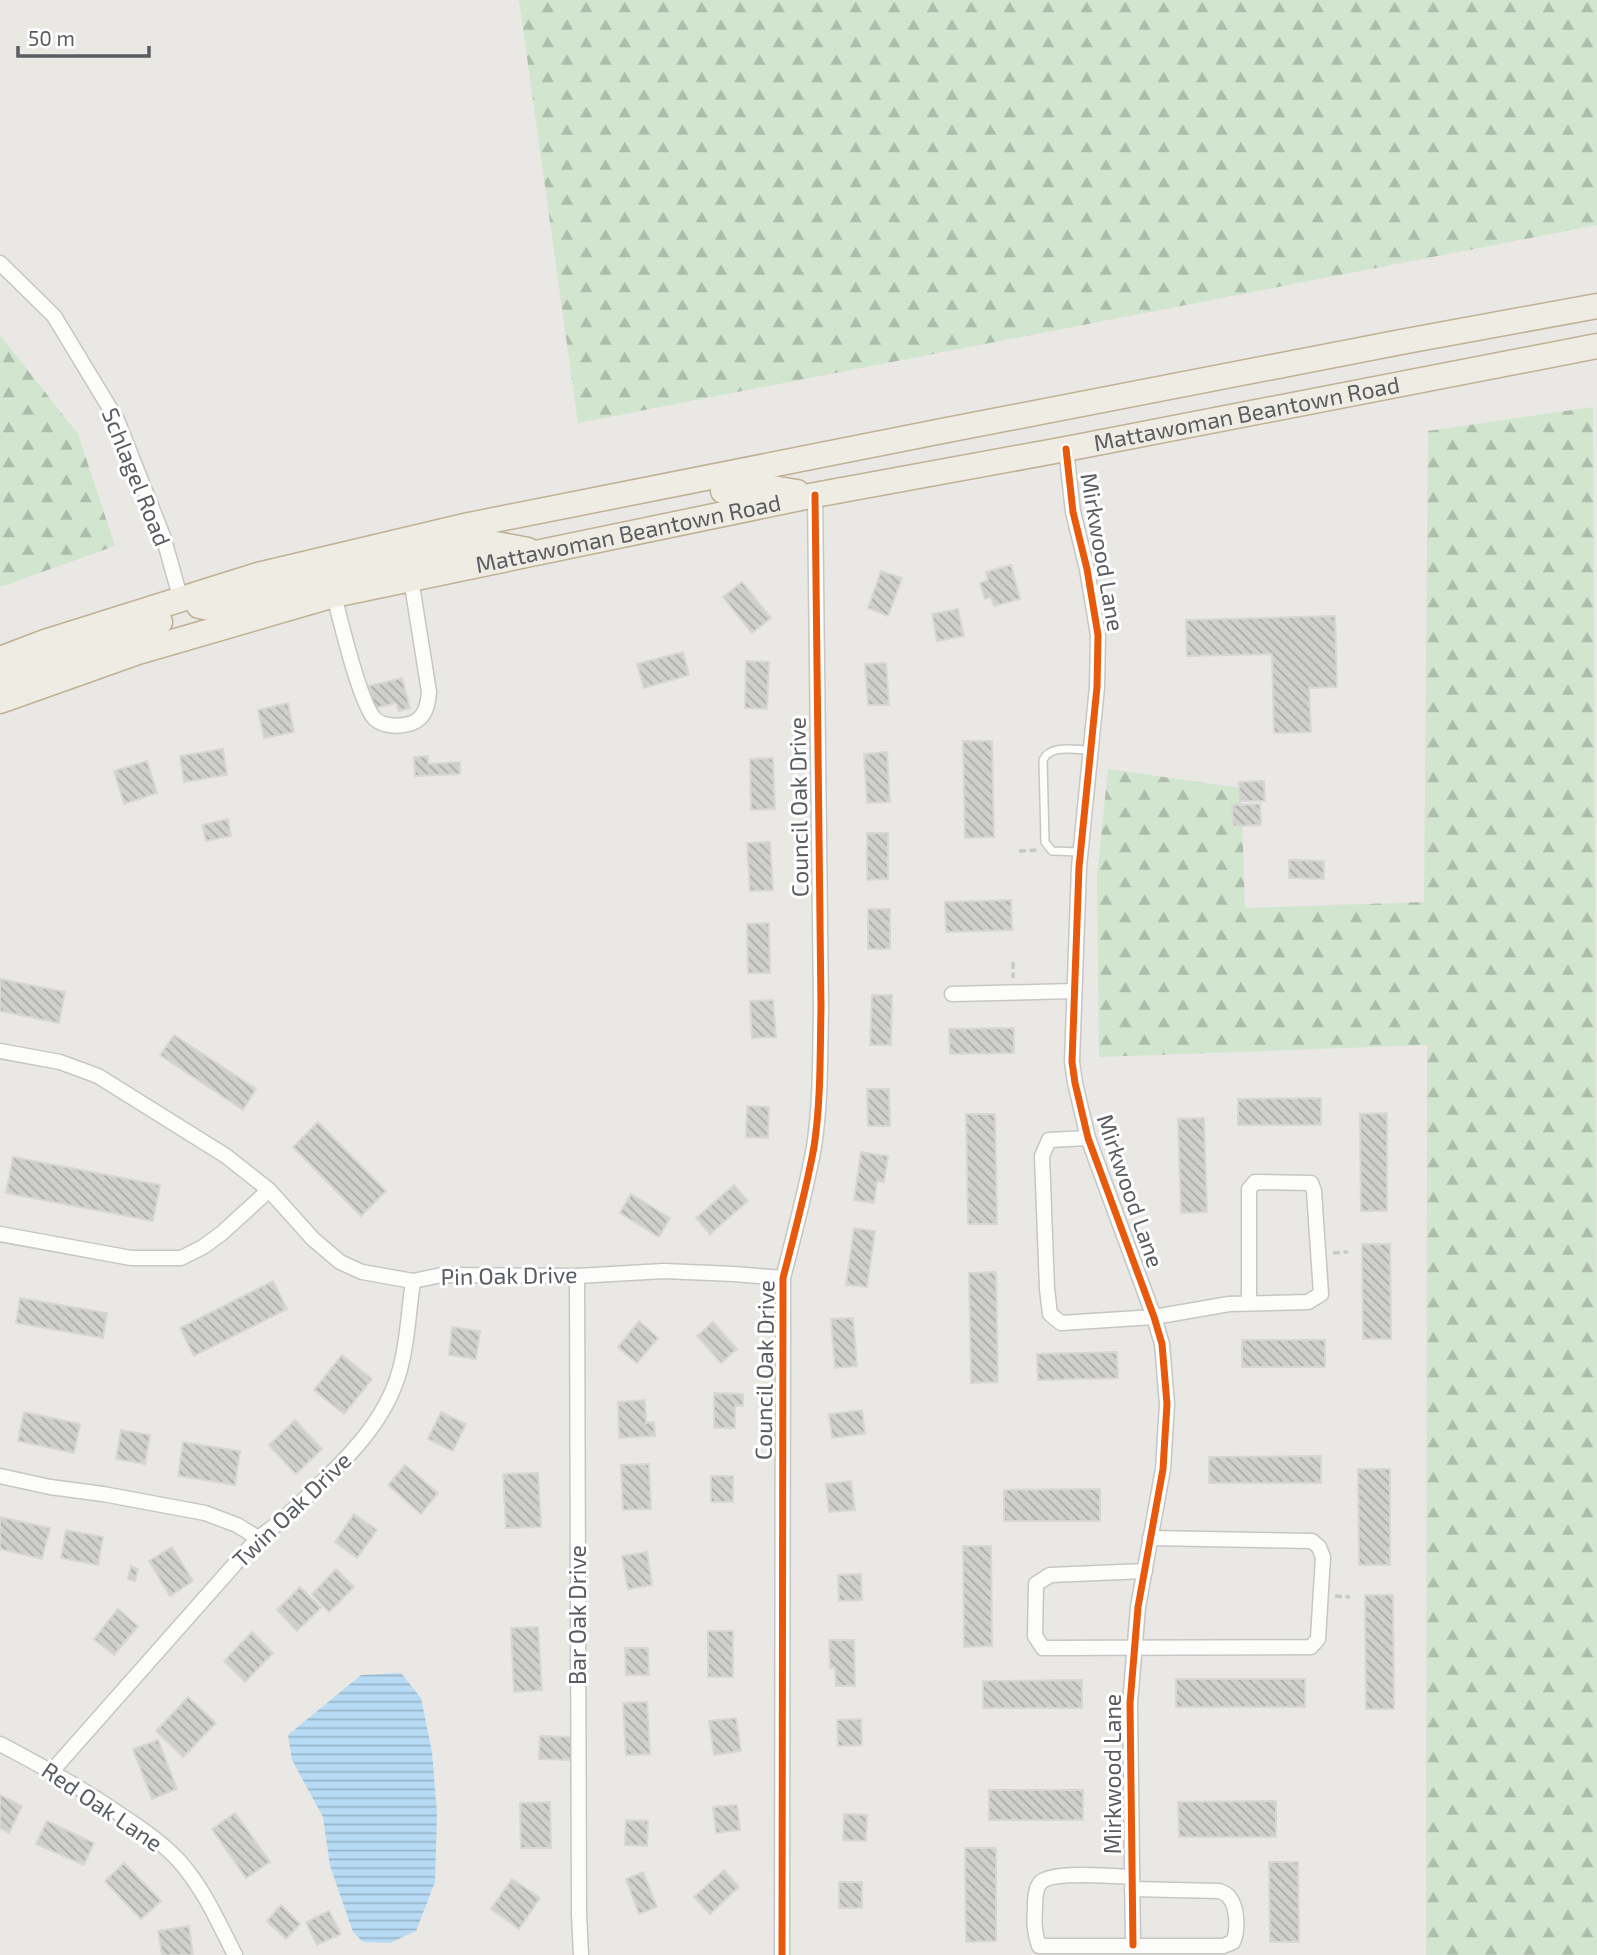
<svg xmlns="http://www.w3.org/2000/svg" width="1597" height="1955" viewBox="0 0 1597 1955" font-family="'Exo 2',sans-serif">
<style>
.forest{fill:url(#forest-firs)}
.water{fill:url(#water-rules)}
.building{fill:url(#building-back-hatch);stroke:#d8d7d3;stroke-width:2}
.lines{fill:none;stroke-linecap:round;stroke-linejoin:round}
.service-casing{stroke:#c6c6c6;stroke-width:10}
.minor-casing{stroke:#c6c6c6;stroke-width:17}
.trunk-casing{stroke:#bfb193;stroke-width:27}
.path{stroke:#c5c9c7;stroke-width:3.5;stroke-dasharray:7 3.5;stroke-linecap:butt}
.service{stroke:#fcfcfb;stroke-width:7}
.minor{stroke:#fcfcfb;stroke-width:14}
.trunk{stroke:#efece3;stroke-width:24}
.cycleway-casing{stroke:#fff;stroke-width:11}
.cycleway{stroke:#e8590c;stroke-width:7}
.labels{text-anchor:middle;stroke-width:6;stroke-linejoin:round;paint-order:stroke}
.street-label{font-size:23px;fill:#595d61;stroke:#fff}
</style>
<defs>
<pattern id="forest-firs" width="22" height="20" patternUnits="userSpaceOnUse" patternTransform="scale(1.75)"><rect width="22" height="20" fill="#d1e5cf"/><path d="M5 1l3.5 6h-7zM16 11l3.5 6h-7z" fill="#adbdab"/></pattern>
<pattern id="water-rules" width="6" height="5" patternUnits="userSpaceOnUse" patternTransform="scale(1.75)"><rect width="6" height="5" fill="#b7dbf4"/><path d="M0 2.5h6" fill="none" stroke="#98b5c9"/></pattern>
<pattern id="building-back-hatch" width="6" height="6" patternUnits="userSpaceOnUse" patternTransform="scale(1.75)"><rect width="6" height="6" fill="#cfcfcd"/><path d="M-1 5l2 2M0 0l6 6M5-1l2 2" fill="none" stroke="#ababaa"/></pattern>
</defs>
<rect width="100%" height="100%" fill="#e9e8e4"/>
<g class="forest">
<path d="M519,0H1597V225L578,423Z"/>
<path d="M0,335L78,434L115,546L0,587Z"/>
<path d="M1593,407L1597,1351V1955H1426L1427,1045L1099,1057L1097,876L1108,769L1241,788L1245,908L1424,902L1428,431Z"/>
</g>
<path class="water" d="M401,1673L421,1698L432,1752L437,1813L435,1882L416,1931L390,1943L363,1942L353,1932L330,1866L323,1817L292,1760L288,1735L361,1675Z"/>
<g class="building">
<path d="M1011,565L1020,599L994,606L991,597L985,599L980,583L988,580L986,572Z"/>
<path d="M881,571L902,578L888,616L868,608Z"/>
<path d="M742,582L771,618L752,633L723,597Z"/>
<path d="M958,609L964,636L937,641L932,614Z"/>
<path d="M1335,616L1337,687L1309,688L1311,732L1274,733L1272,654L1187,656L1186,620Z"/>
<path d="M683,652L689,675L644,688L637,664Z"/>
<path d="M746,661L769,662L767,709L745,708Z"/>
<path d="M886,663L889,705H868L865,664Z"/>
<path d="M402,678L410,708L399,711L396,703L375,708L369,686Z"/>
<path d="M288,703L294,732L264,738L258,710Z"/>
<path d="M963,741H992L994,837L965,838Z"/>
<path d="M223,749L227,775L184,782L180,756Z"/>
<path d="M887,752L890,802L867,803L864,754Z"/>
<path d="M428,756V764L460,762V774L415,776L414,757Z"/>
<path d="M773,758L775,809L751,810L750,759Z"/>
<path d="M147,761L157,793L124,804L114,771Z"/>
<path d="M1264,781L1265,801H1240L1239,782Z"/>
<path d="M1260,804L1261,825L1233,826L1232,805Z"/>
<path d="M228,819L231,836L206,841L202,825Z"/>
<path d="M867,833H888V879L867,880Z"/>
<path d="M770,842L773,890L750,891L747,843Z"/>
<path d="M1289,860L1324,861V879L1289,878Z"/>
<path d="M1011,900L1012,930L946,932L945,902Z"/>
<rect x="868" y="909" width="22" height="40"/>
<path d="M769,923L770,973H748L747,924Z"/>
<path d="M0,979L65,992L59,1023L0,1011Z"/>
<path d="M872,995H892L891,1045H870Z"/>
<path d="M773,1000L776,1037L752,1038L750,1001Z"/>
<path d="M1014,1028V1053L950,1054L949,1029Z"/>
<path d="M174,1035L256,1089L243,1110L160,1055Z"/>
<path d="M867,1089H889L890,1126H868Z"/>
<path d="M1321,1098V1125H1238V1099Z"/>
<path d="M747,1106L769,1107L768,1138L746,1137Z"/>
<path d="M1387,1113V1211H1361L1360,1114Z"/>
<path d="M966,1114H995L997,1224H968Z"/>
<path d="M1204,1118L1207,1212L1181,1213L1178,1119Z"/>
<path d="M318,1122L386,1191L361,1216L293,1147Z"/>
<path d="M861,1152L888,1156L884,1182L877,1181L874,1203L854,1200Z"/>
<path d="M13,1157L160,1185L153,1221L6,1193Z"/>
<path d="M734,1185L748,1201L710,1234L696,1218Z"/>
<path d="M631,1194L670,1218L659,1237L620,1213Z"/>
<path d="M854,1228L875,1231L867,1287L846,1285Z"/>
<path d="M1362,1244H1390L1391,1339H1363Z"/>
<path d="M996,1272L998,1382L971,1383L969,1273Z"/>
<path d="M273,1281L287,1309L194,1356L180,1328Z"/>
<path d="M20,1298L107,1313L103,1338L16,1323Z"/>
<path d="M853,1318L857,1366L835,1368L831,1319Z"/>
<path d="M639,1321L658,1338L637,1363L618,1347Z"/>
<path d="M713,1322L737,1349L721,1363L697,1336Z"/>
<path d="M452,1327L480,1331L476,1359L449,1355Z"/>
<rect x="1242" y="1340" width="83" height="27"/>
<path d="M1117,1352L1118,1378L1038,1380L1037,1354Z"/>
<path d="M342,1355L372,1379L344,1414L314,1390Z"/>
<path d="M714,1393L743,1394V1406H735V1428H714Z"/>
<path d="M645,1400L646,1423L654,1422L655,1436L619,1438L618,1402Z"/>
<path d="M862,1410L865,1434L832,1438L829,1414Z"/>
<path d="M24,1412L80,1424L74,1453L18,1441Z"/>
<path d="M441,1412L466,1424L453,1451L428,1439Z"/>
<path d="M295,1420L322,1449L296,1474L269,1445Z"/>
<path d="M121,1430L150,1435L145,1464L116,1459Z"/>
<path d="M183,1442L240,1451L235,1485L178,1476Z"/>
<path d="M1321,1456V1483H1209V1457Z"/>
<path d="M649,1464L651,1509L623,1510L621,1465Z"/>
<path d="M405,1465L438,1493L421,1514L388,1485Z"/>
<path d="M1358,1469H1390V1565H1359Z"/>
<path d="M538,1473L541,1527L506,1528L503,1474Z"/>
<rect x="711" y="1476" width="22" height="26"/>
<path d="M851,1481L855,1510L829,1512L826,1484Z"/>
<path d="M1100,1489V1521H1004V1490Z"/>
<path d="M354,1514L377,1530L357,1558L335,1542Z"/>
<path d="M0,1517L50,1528L42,1559L0,1549Z"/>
<path d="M66,1530L103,1537L98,1565L61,1558Z"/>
<path d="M963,1546H991L992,1646L964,1647Z"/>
<path d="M172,1547L193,1581L170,1596L149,1561Z"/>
<path d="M647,1552L652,1585L628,1589L622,1556Z"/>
<path d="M131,1566L138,1569L135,1581L128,1579Z"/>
<path d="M336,1569L354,1587L329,1612L312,1594Z"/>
<path d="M861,1574L862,1600L839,1601L838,1575Z"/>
<path d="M300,1587L321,1608L297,1631L277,1610Z"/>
<path d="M1365,1595H1393L1394,1709H1366Z"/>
<path d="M118,1609L138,1626L114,1655L94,1639Z"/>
<path d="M538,1627L542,1690L514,1692L511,1628Z"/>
<rect x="708" y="1631" width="25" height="46"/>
<path d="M252,1632L273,1653L245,1682L224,1661Z"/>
<path d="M829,1640H854L855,1686H836L835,1667L830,1668Z"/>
<path d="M625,1648H648L649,1675H626Z"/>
<rect x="1176" y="1679" width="129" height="28"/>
<path d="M1082,1680V1708H983V1681Z"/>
<path d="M188,1697L216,1723L183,1757L156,1731Z"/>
<path d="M647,1702L650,1754L626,1755L623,1703Z"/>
<path d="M736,1718L741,1751L714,1755L709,1721Z"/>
<path d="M861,1719L862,1745L838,1746L837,1720Z"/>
<path d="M540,1736L572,1737V1760L539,1759Z"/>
<path d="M158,1740L177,1789L152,1799L133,1749Z"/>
<rect x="989" y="1790" width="94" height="30"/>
<path d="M0,1795L22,1806L9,1833L0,1828Z"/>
<path d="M1276,1801V1837H1179L1178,1802Z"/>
<path d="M550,1802L551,1848H521L520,1803Z"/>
<path d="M737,1805L740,1830L716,1833L713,1807Z"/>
<path d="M235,1813L270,1862L246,1878L212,1829Z"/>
<path d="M844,1814L867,1815L866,1841L843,1840Z"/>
<path d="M626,1820L648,1821L647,1846L625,1845Z"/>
<path d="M47,1821L94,1843L84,1865L36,1844Z"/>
<path d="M965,1848H996V1941L966,1942Z"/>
<path d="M1269,1862H1298L1299,1942H1270Z"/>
<path d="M124,1863L161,1901L141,1919L105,1881Z"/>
<path d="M724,1870L739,1887L710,1914L694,1897Z"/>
<path d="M643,1872L657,1907L639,1914L626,1879Z"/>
<path d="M512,1879L540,1898L519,1929L491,1909Z"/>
<rect x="839" y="1882" width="23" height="26"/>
<path d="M281,1905L300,1924L286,1939L267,1921Z"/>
<path d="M329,1911L341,1934L317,1945L306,1922Z"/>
<path d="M189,1926L193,1955H162L158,1931Z"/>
</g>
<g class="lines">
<defs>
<path id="service" d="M1080,852L1052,851L1045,842L1043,760C1050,744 1075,750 1090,750"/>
<g id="minor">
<path d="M0,263L54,316L117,420L163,536L181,600"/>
<path d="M1066,449L1073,512L1087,569L1098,635L1097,687L1079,867L1072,1062L1075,1083L1088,1138L1154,1317L1162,1344L1167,1404L1163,1469L1138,1607L1130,1703L1133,1945"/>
<path d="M334,595C340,619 360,704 375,719C384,727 401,727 412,723C425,718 428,705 429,692L411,579"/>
<path d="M952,994L1074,991"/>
<path d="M0,1051L60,1062L98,1076L226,1156L269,1190L222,1233L203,1247L181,1258H131L0,1234"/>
<path d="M1088,1138L1049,1140L1042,1156L1047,1289L1050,1314L1061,1323L1154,1317L1229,1304L1308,1302L1321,1294L1314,1191L1311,1183L1255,1182L1249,1189V1303"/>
<path d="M269,1190L313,1239L340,1262L362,1272L413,1281L442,1275L577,1276L664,1271L734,1274L783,1278"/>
<path d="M577,1276L579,1914L581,1955"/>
<path d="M0,1476L50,1487L103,1494L205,1513L237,1525L258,1538"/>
<path d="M1145,1571L1050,1575L1036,1584L1035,1636L1043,1648L1311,1647L1318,1639L1323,1557L1319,1547L1312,1541L1150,1538"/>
<path d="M0,1744C42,1766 82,1788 121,1815C142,1829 164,1844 180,1862C204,1889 219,1924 235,1955"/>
<path d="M52,1771L258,1538C279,1524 297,1507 315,1489C353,1453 391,1414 402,1361C408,1335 409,1308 413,1281"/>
<path d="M1132,1877C1114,1876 1053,1871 1041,1882C1035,1888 1035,1900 1035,1908C1034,1922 1034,1932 1039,1946H1223L1233,1942C1238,1932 1238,1907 1229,1897C1227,1894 1222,1892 1219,1891L1132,1889"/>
<path d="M782,1955L783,1278C794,1235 806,1191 814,1147C821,1101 820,1053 821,1007L815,495"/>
</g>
<g id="trunk">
<path d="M723,491L753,485L797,492"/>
<path d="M199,606L210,608L299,584L491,543L528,550"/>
<path d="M0,659L45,642L258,575L469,525L937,432L1401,342L1597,306"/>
<path d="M0,682L160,622"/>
<path id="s1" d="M0,701L138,652L334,595L815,495L1066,449L1597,346"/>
</g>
</defs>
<use href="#service" class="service-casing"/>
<use href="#minor" class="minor-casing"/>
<use href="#trunk" class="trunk-casing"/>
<g class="path">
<path d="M1019,851L1038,850"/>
<path d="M1013,962V978"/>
<path d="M1333,1253L1348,1252"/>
<path d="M1335,1596L1350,1597"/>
</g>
<use href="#service" class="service"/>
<use href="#minor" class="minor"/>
<use href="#trunk" class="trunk"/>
<defs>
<g id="cycleway">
<path d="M1066,449L1073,512L1087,569L1098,635L1097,687L1079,867L1072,1062L1075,1083L1088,1138L1154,1317L1162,1344L1167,1404L1163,1469L1138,1607L1130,1703L1133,1945"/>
<path d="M782,1955L783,1278C794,1235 806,1191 814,1147C821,1101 820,1053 821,1007L815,495"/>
</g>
</defs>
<use href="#cycleway" class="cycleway-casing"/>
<use href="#cycleway" class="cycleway"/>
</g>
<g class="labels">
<g class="street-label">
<text dy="8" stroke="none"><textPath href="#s1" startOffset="1281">Mattawoman Beantown Road</textPath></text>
<text transform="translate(136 477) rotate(68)" y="8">Schlagel Road</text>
<text dy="8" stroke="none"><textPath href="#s1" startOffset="651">Mattawoman Beantown Road</textPath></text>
<text transform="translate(1102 552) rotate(80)" y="8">Mirkwood Lane</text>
<text transform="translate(799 807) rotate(-91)" y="8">Council Oak Drive</text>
<text transform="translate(1130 1191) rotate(71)" y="8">Mirkwood Lane</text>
<text transform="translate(509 1276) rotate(-1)" y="8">Pin Oak Drive</text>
<text transform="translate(765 1370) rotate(-89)" y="8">Council Oak Drive</text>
<text transform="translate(292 1510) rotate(-44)" y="8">Twin Oak Drive</text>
<text transform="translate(578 1615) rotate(-90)" y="8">Bar Oak Drive</text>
<text transform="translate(1113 1774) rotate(-90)" y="8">Mirkwood Lane</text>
<text transform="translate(102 1807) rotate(34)" y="8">Red Oak Lane</text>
</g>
</g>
<path d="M18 46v10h131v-10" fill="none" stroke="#595d61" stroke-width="3.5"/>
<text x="28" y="46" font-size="21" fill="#595d61" stroke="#ffffff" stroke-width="5" paint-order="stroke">50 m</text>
</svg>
